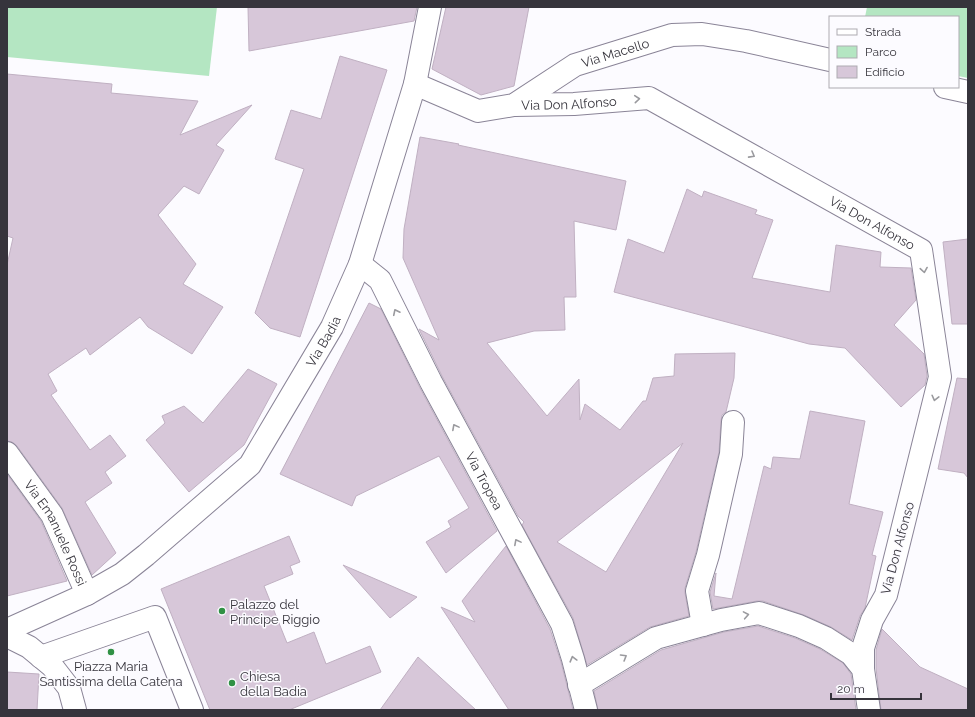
<svg xmlns="http://www.w3.org/2000/svg" width="975" height="717" viewBox="0 0 975 717" font-family="Raleway,sans-serif">
<style>
.green{fill:#b4e6c2}
.building{fill:#d7c7d9;stroke:#c0b0c2;fill-rule:evenodd}
.lines{fill:none;stroke-linecap:round;stroke-linejoin:round}
.minor-casing{stroke:#8a8497;stroke-width:24}
.minor{stroke:#fff;stroke-width:22}
.oneway{stroke:#9a9a9e}
.poi-dot{fill:#309144;stroke:#fcfbff;stroke-width:1.5}
.labels{text-anchor:middle;stroke-width:3;stroke-linejoin:round;paint-order:stroke}
.street-label{font-size:13px;fill:#36343c;stroke:#fcfbff}
.poi-label{font-size:13px;fill:#36343c;stroke:#fcfbff;text-anchor:start}
</style>
<rect width="100%" height="100%" fill="#fcfbff"/>
<g class="green">
<path d="M7,7H217L209,76L7,57Z"/>
<path d="M867,7H968V78L958,76V17H865Z"/>
</g>
<g class="building">
<path d="M248,7H417L414,21L249,51Z"/>
<path d="M446,7H529L514,86L481,95L432,69Z"/>
<path d="M340,56L387,70L300,337L270,328L255,313L304,169L275,159L291,110L321,119Z"/>
<path d="M7,74L112,84L111,93L198,101L180,135L252,105L216,145L224,150L199,194L184,186L158,215L196,264L183,284L223,307L192,354L148,327L140,317L90,355L86,348L48,374L57,391L51,395L90,450L110,435L126,456L105,472L112,483L85,502L116,553L92,575L62,508L17,446L12,442L7,441V265L13,238L7,236Z"/>
<path d="M420,137L459,144L458,145L626,181L616,230L574,221L576,297H564L565,330L534,331L487,343L547,416L579,379L580,420L585,404L620,430L643,401H646L653,378L674,376L675,354L735,353L734,378L726,412L722,415L721,421L719,452L696,552L685,588V593L689,616L650,627L587,665L573,618L522,525L524,522L518,516L442,376L419,329L439,340L403,258L404,229ZM683,443L606,572L557,542Z"/>
<path d="M687,189L702,197L704,191L757,210L755,214L773,220L752,278L830,292L836,245L881,252L880,267L911,268L916,300L894,325L924,354L927,376L925,385L901,407L845,348L809,344L614,292L628,239L664,253Z"/>
<path d="M968,239V324H952L943,242Z"/>
<path d="M369,303L381,309L420,388L497,531L446,573L426,542L451,527L448,521L469,508L439,456L356,496L352,506L280,474Z"/>
<path d="M248,369L277,384L244,445L189,492L146,440L165,423L162,416L184,406L203,423Z"/>
<path d="M957,378L968,379V478L964,473L938,469Z"/>
<path d="M810,411L865,421L849,504L883,512L872,555L876,556L865,608L860,616L852,640L831,627L804,615L763,601H757L713,609L710,592L716,573L714,596L732,599L764,466L771,469L773,457L800,459Z"/>
<path d="M7,474L41,521L67,581L7,596Z"/>
<path d="M289,536L300,562L290,566L293,574L264,586L287,643L314,632L326,664L370,646L381,672L289,710H210L161,589Z"/>
<path d="M506,546L550,629L561,662L573,710H509L441,607L475,622L462,601Z"/>
<path d="M343,565L417,597L390,618Z"/>
<path d="M758,626L795,638L820,649L843,663L851,674L856,710H598L594,691L661,650L724,632Z"/>
<path d="M882,629L920,667L968,689V710H881L876,668V650Z"/>
<path d="M418,657L476,710H380Z"/>
<path d="M7,672L39,674L37,710H7Z"/>
</g>
<g class="lines">
<defs>
<g id="minor">
<path id="s1" d="M415,84L478,111L514,105L575,65L672,35L702,34L746,41L830,60"/>
<path d="M945,87L968,92"/>
<path id="s2" d="M514,105L574,104L649,98L921,250L940,377L886,595L872,620L863,648V669"/>
<path id="s3" d="M360,264L380,280L431,382L562,624L573,659L586,710"/>
<path id="s4" d="M7,453L52,515L87,594"/>
<path d="M703,625L697,591L708,555L731,454L733,422"/>
<path id="s5" d="M7,630L87,594L122,574L146,555L250,465L332,327L360,264L415,84L430,7"/>
<path d="M7,636L29,647L52,666L69,688L75,710"/>
<path d="M41,657L155,617L192,710"/>
<path d="M579,685L656,638L721,620L759,613L799,626L826,638L851,654L863,669L869,710"/>
</g>
</defs>
<use href="#minor" class="minor-casing"/>
<use href="#minor" class="minor"/>
</g>
<defs><path id="oneway-chevron" d="M-2-3.5L2.5 0L-2 3.5" fill="none" stroke-width="1.6" stroke-linecap="round" stroke-linejoin="round"/></defs>
<g class="oneway">
<use href="#oneway-chevron" transform="translate(637 99) rotate(-5)"/>
<use href="#oneway-chevron" transform="translate(752 155) rotate(29)"/>
<use href="#oneway-chevron" transform="translate(924 270) rotate(81)"/>
<use href="#oneway-chevron" transform="translate(396 312) rotate(-116)"/>
<use href="#oneway-chevron" transform="translate(935 398) rotate(104)"/>
<use href="#oneway-chevron" transform="translate(455 427) rotate(-118)"/>
<use href="#oneway-chevron" transform="translate(517 542) rotate(-118)"/>
<use href="#oneway-chevron" transform="translate(746 615) rotate(-10)"/>
<use href="#oneway-chevron" transform="translate(624 657) rotate(-31)"/>
<use href="#oneway-chevron" transform="translate(573 659) rotate(-105)"/>
</g>
<g class="poi-dot">
<circle cx="222" cy="611" r="4"/>
<circle cx="111" cy="652" r="4"/>
<circle cx="232" cy="683" r="4"/>
</g>
<g class="labels">
<g class="street-label">
<text dy="5" stroke="none"><textPath href="#s1" startOffset="220">Via Macello</textPath></text>
<text dy="5" stroke="none"><textPath href="#s2" startOffset="55">Via Don Alfonso</textPath></text>
<text dy="5" stroke="none"><textPath href="#s2" startOffset="391">Via Don Alfonso</textPath></text>
<text dy="5" stroke="none"><textPath href="#s5" startOffset="440">Via Badia</textPath></text>
<text dy="5" stroke="none"><textPath href="#s3" startOffset="252">Via Tropea</textPath></text>
<text dy="5" stroke="none"><textPath href="#s4" startOffset="94">Via Emanuele Rossi</textPath></text>
<text transform="translate(897 548) rotate(-75)" y="5">Via Don Alfonso</text>
</g>
<g class="poi-label">
<text x="230" y="609">Palazzo del<tspan x="230" dy="15">Principe Riggio</tspan></text>
<text x="111" y="671" text-anchor="middle">Piazza Maria<tspan x="111" dy="15">Santissima della Catena</tspan></text>
<text x="240" y="681">Chiesa<tspan x="240" dy="15">della Badia</tspan></text>
</g>
</g>
<rect width="975" height="717" fill="none" stroke="#36343c" stroke-width="16"/>
<rect x="829" y="16" width="130" height="72" fill="#fcfbff" stroke="#adabb1"/>
<rect x="837" y="29" width="20" height="6" fill="#ffffff" stroke="#adabb1"/>
<text x="865" y="36" font-size="12" fill="#36343c">Strada</text>
<rect x="837" y="46" width="20" height="12" fill="#b4e6c2" stroke="#adabb1"/>
<text x="865" y="56" font-size="12" fill="#36343c">Parco</text>
<rect x="837" y="66" width="20" height="12" fill="#d7c7d9" stroke="#adabb1"/>
<text x="865" y="76" font-size="12" fill="#36343c">Edificio</text>
<path d="M831 693v6h90v-6" fill="none" stroke="#36343c" stroke-width="2"/>
<text x="837" y="693" font-size="12" fill="#36343c" stroke="#fcfbff" stroke-width="3" paint-order="stroke">20 m</text>
</svg>
